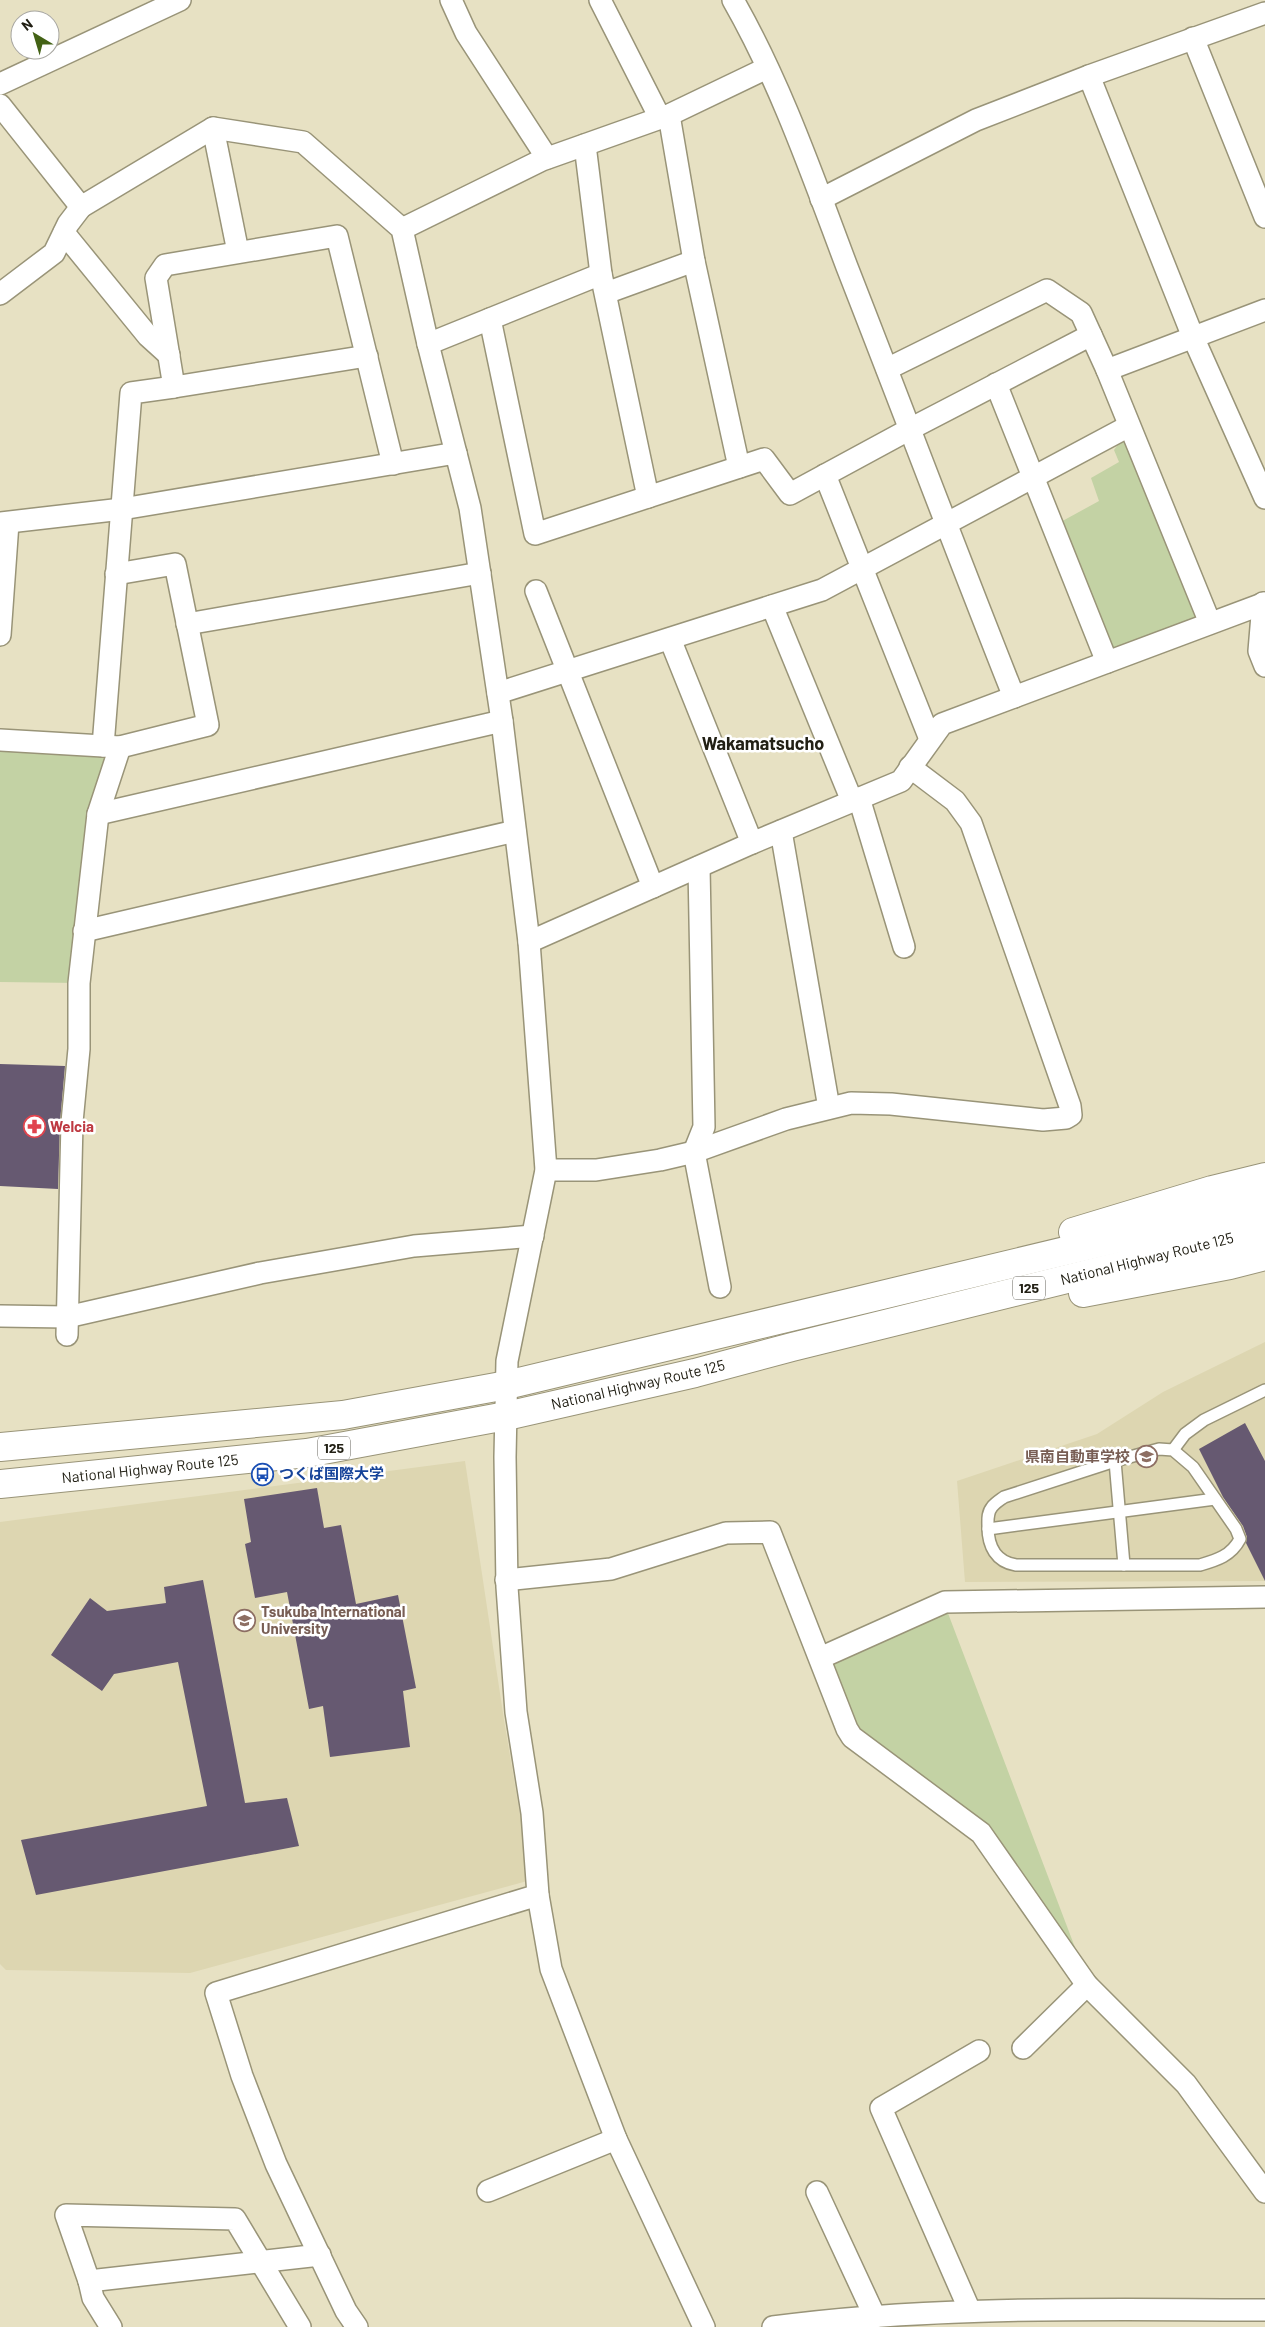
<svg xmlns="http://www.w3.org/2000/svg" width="1265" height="2327" viewBox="0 0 1265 2327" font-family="Barlow,'Noto Sans JP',sans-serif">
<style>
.built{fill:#ddd6b1}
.green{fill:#c3d2a4}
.building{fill:#665971}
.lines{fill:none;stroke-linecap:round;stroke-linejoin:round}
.service-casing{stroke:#999478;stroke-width:14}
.minor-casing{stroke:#999478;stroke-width:24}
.trunk-casing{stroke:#999478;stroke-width:30}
.service{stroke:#fff;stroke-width:11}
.minor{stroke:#fff;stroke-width:21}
.trunk{stroke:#fff;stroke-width:28}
.labels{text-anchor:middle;stroke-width:5;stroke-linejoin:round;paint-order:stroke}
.shield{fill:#fff;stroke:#64635b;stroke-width:1}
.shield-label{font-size:14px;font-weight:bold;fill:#222015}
.health-label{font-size:15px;font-weight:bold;fill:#be3a42;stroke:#fff;text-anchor:start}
.street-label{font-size:15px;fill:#222015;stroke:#fff}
.education-label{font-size:15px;font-weight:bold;fill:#785e54;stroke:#fff;text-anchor:end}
.transit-label{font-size:15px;font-weight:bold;fill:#164399;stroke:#fff;text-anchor:start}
.quarter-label{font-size:18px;font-weight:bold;fill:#222015;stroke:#fff}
</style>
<rect width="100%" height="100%" fill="#e7e1c3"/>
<g class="built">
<path d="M1265,1342V1581L965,1582L957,1481L1097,1434L1163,1392Z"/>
<path d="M465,1461L504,1720L531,1880L190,1973L6,1970L0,1964V1522Z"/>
</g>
<g class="green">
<path d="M1126,433L1204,620L1109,655L1057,524L1099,501L1091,478L1119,462L1114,450Z"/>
<path d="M0,740L120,747L79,983L0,982Z"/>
<path d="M946,1608L1087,1979L986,1829L857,1732L826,1660Z"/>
</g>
<g class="building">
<path d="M0,1064L65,1066L60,1122L58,1189L0,1186Z"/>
<path d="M1245,1423L1265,1461V1581L1246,1543L1247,1537L1243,1526L1223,1497L1199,1449Z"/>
<path d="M317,1488L324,1528L341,1525L356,1604L398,1595L416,1688L403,1691L410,1747L330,1757L323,1706L309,1709L287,1592L255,1598L245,1544L251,1542L244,1499Z"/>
<path d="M203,1580L245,1803L287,1798L299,1846L36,1895L21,1840L207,1806L178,1662L114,1674L102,1691L51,1655L90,1598L107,1611L166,1603L164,1587Z"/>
</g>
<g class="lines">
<defs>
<g id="service">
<path d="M1159,1449L1173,1450L1193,1467L1236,1529L1240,1539C1231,1556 1217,1560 1200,1565H1016C996,1562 988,1546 988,1527C988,1520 987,1513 992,1507C995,1503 1000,1500 1004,1497L1115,1461Z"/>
<path d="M1173,1450L1185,1434L1204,1420L1265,1390"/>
<path d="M1115,1461L1124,1565"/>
<path d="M988,1529L1215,1499"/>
</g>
<g id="minor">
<path d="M451,0L466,33L547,158"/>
<path d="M600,0L660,118"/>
<path d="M733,0C781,84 813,177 847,267C903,410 957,554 1014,697"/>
<path d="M1193,38L1265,217"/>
<path d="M1089,76L1193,337L1265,498"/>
<path d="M0,84L180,0"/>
<path d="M0,105L81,207L213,128L303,142L402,229L428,344L470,508L502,721L529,942L546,1170L507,1361L505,1457L507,1587L516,1712L532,1813L538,1895L216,1993L242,2076L276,2164L346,2311L357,2327"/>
<path d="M669,115L694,261L739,467"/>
<path d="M213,128L238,252"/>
<path d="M585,145L601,274L648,497"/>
<path d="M821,199L976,120L1089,76L1265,13"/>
<path d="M402,229L542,160L669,115L767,68"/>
<path d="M64,233L148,336L169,355"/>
<path d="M606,293L694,261"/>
<path d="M0,294L54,253L68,224L81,207"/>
<path d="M490,319L535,534L764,459L790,494L910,429L1091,335"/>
<path d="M428,344L601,274"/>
<path d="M887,369L1047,290L1081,313L1107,370L1210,623"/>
<path d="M1107,370L1265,310"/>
<path d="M996,384L1107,662"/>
<path d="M174,387L367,356"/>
<path d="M825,475L930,739"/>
<path d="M0,523L122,509L456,453"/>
<path d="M116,574L175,564L208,725L120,747"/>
<path d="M536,591L653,887"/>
<path d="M1263,603L1259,651L1265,666"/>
<path d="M772,606L852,801"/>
<path d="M187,624L480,573"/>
<path d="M0,635L8,523"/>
<path d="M670,639L752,843"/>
<path d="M498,693L822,590L1129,426"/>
<path d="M0,740L120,747L98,814L79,983V1049L72,1122L67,1335"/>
<path d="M103,746L131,393L174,387L156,278L165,265L337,236L393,464"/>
<path d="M859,798L904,947"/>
<path d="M98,814L502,721"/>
<path d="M781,831L829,1108"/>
<path d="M699,867L704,1127L694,1152L720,1287"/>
<path d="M84,931L515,831"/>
<path d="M529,942L752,843L901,781L942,724L1265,603"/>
<path d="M546,1170H596L660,1160L694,1152L786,1119L851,1103L891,1104L1043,1120L1066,1118L1071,1115L1070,1106L971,823L955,801L910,767"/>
<path d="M0,1316L67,1317L260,1273L414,1246L533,1236"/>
<path d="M506,1580L611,1569L726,1533L770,1532L847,1729L852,1737L981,1833L1087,1985L1186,2084L1265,2192"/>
<path d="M820,1658L945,1602L1265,1597"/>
<path d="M538,1895L551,1969L616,2139L704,2327"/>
<path d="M1023,2048L1087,1985"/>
<path d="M488,2191L616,2139"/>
<path d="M817,2192L875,2317"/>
<path d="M89,2281L66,2215L235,2219L300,2327"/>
<path d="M970,2311L881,2108L979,2051"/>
<path d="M111,2327L93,2298L89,2281L320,2255"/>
<path d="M773,2327C936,2305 1101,2310 1265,2310"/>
</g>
<g id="trunk">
<path d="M1073,1232L1212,1190L1265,1177"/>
<path d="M1083,1293L1230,1265L1265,1256"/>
<path d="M0,1447L343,1415L507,1385L1265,1203"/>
<path d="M0,1484L307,1453L506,1416L695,1373L792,1347L1265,1230"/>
</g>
</defs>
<use href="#service" class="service-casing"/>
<use href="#minor" class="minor-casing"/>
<use href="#trunk" class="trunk-casing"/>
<use href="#service" class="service"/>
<use href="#minor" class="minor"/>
<use href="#trunk" class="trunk"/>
</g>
<defs>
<symbol id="pharmacy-ring" viewBox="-11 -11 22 22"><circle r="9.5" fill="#fff" stroke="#e0444e" stroke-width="1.5"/><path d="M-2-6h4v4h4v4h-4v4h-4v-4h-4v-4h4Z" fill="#e0444e"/></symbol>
<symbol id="school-ring" viewBox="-11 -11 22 22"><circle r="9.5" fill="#fff" stroke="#8d6e63" stroke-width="1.5"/><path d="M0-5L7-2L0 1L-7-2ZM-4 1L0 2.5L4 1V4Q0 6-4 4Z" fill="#8d6e63"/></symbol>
<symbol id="bus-ring" viewBox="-11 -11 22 22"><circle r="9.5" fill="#fff" stroke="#1a4fb4" stroke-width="1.5"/><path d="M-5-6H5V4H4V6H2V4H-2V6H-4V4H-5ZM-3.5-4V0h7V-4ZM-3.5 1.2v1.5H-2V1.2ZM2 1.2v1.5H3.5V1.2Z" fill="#1a4fb4"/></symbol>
<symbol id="university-ring" viewBox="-11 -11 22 22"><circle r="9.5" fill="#fff" stroke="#8d6e63" stroke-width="1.5"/><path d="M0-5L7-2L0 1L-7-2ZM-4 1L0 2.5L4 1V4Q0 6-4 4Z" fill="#8d6e63"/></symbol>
</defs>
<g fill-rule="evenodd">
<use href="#pharmacy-ring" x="22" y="1114" width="25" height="25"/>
<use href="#school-ring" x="1134" y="1444" width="25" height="25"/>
<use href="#bus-ring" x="250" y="1462" width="25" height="25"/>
<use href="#university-ring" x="232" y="1608" width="25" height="25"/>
</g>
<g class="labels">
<g class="shield">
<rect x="1013" y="1276.5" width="32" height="23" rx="4"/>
<rect x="318" y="1436.5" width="32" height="23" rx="4"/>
</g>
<g class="shield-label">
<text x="1029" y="1293">125</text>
<text x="334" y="1453">125</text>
</g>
<g class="health-label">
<text x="50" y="1132">Welcia</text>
</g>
<g class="street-label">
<text transform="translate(1147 1259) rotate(-14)" y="5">National Highway Route 125</text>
<text transform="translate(638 1385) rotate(-13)" y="5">National Highway Route 125</text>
<text transform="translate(150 1469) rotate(-6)" y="5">National Highway Route 125</text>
</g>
<g class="education-label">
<text x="1130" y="1462">県南自動車学校</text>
<text x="261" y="1617" text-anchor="start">Tsukuba International<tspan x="261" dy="17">University</tspan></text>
</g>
<g class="transit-label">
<text x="279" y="1479">つくば国際大学</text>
</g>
<g class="quarter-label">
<text x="763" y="750">Wakamatsucho</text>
</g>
</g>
<g transform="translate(35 35) rotate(322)"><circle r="24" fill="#ffffff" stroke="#a7a6a1"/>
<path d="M0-4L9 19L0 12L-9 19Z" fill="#436215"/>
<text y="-8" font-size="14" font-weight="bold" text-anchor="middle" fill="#222015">N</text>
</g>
</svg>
